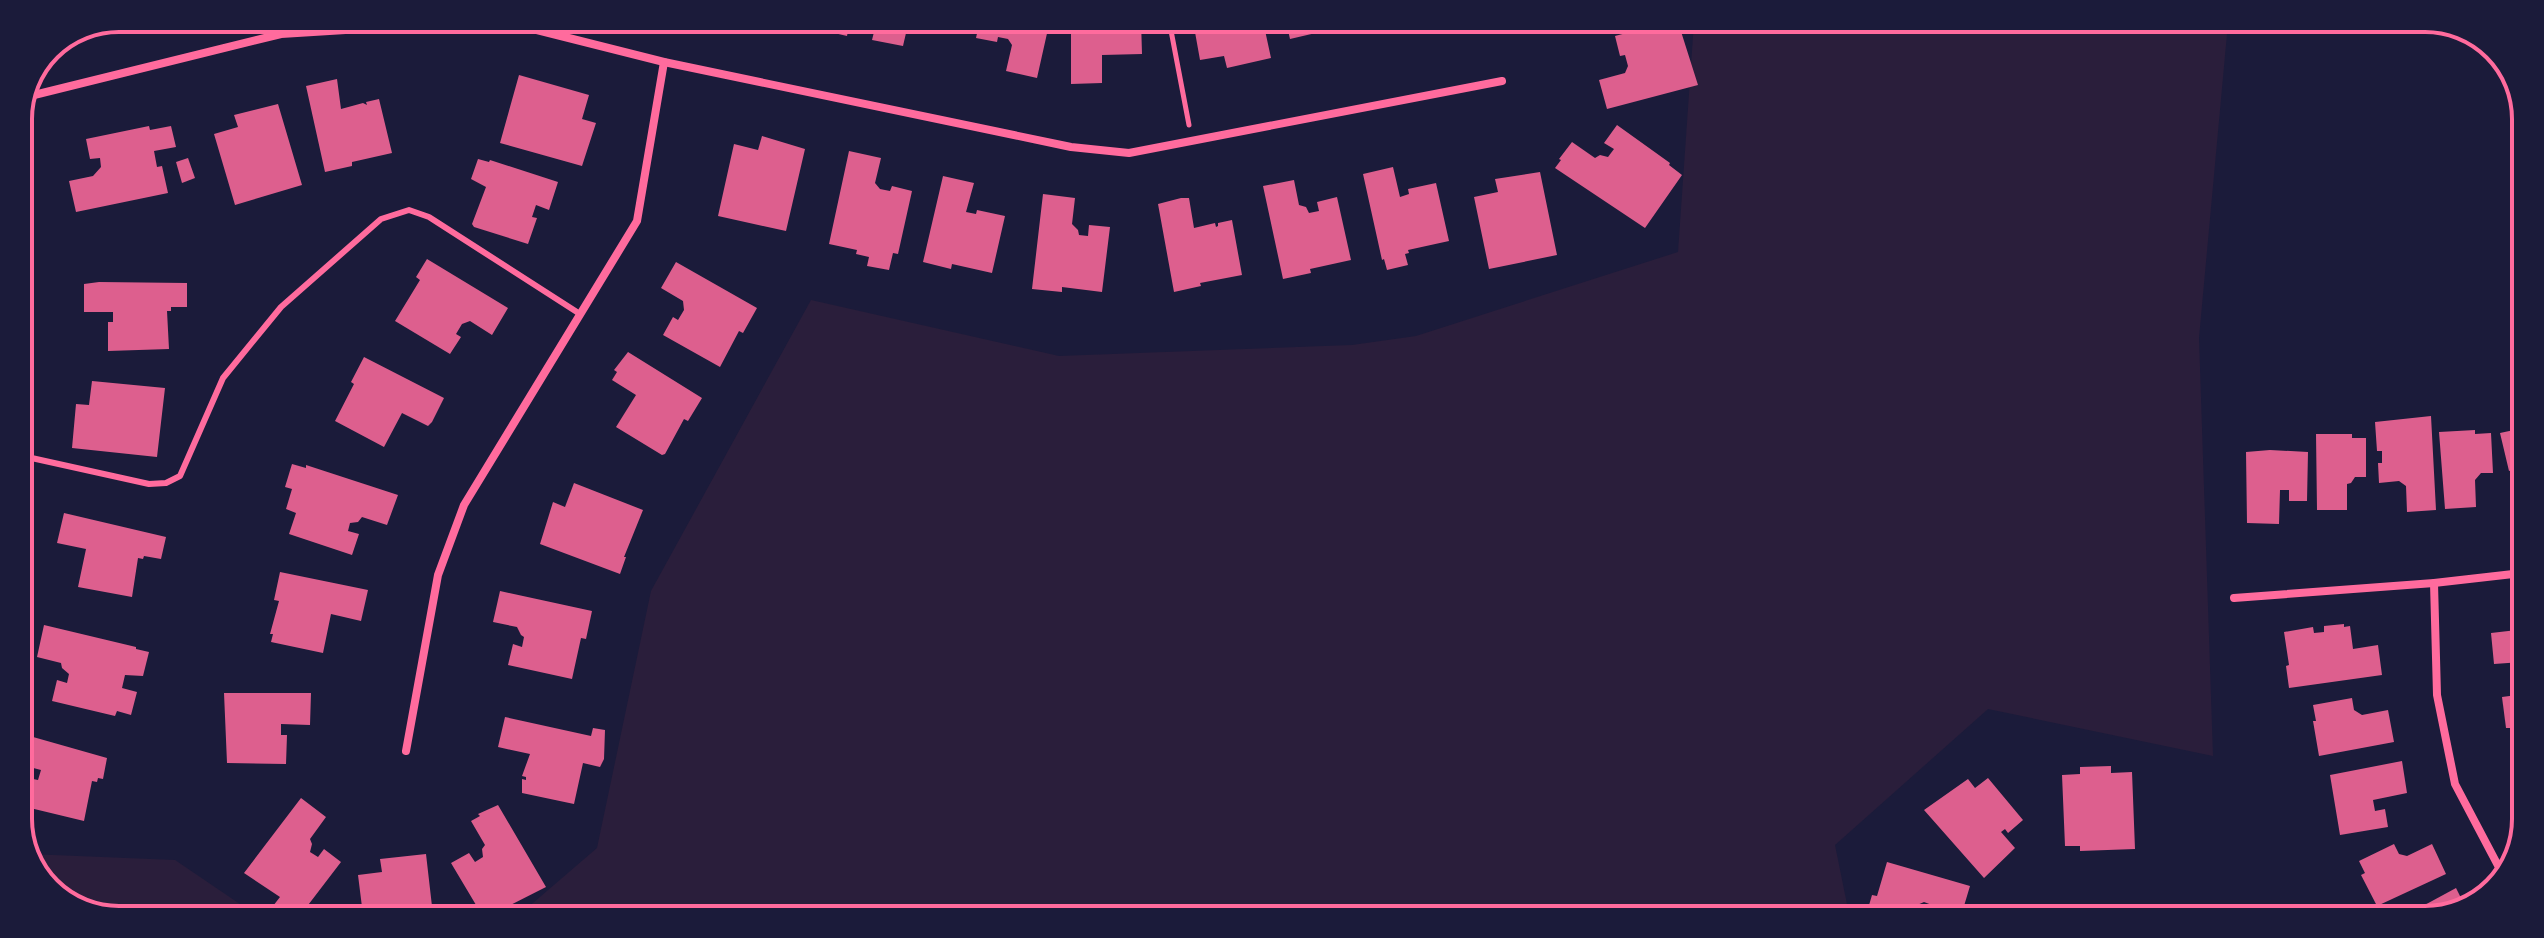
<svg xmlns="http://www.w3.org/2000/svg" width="2544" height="938" viewBox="0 0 2544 938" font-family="Overpass,sans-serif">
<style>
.green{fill:#2a1e3b}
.building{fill:#dd5f8e}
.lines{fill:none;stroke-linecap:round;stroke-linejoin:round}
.path{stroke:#ff6b9d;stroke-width:5}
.service{stroke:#ff6b9d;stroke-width:6}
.minor{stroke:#ff6b9d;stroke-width:8}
.tertiary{stroke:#ff6b9d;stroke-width:14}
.rim{fill:none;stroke:#ff6b9d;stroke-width:4}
</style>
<rect width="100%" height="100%" fill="#1b1b3a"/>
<g class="green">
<path d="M1694,22L2228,23L2199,338L2213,756L1988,709L1835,845L1850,919L519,915L597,848L651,591L811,300L1059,356L1352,345L1416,336L1678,252Z"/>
<path d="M29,854L175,860L256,915L86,914L39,880Z"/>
</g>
<g class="building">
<path d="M819,20H850L847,36L817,29Z"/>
<path d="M877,20H909L903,46L872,40Z"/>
<path d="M980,20H1050L1037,78L1006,71L1012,45L1008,39L998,37L997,42L976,38Z"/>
<path d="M1071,20H1141L1142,54L1102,55V83L1071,84Z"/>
<path d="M1193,21H1263L1271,58L1227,68L1224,56L1200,60Z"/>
<path d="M1286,21H1317L1320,32L1290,39Z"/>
<path d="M1667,22H1678L1698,85L1607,109L1599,80L1625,73L1628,66L1625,55L1620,56L1615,36Z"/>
<path d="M519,75L589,95L582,119L596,123L582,166L500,143Z"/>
<path d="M337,79L341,109L363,103L367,105L366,102L379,99L392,153L352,162V166L325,172L306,86Z"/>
<path d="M278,104L302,185L235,205L214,134L238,127L234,115Z"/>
<path d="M1617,125L1670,163L1669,165L1682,175L1645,228L1555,168L1561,160L1559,159L1572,142L1595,158L1600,155L1608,157L1614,149L1604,143Z"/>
<path d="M149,126L150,130L171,126L176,147L154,151L157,167L162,166L168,193L76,212L69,181L93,176L101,167L100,158L90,159L86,139Z"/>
<path d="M762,136L805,149L786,231L718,216L734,144L758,150Z"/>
<path d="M849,151L881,158L875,183L880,189L890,191L892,186L912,191L898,254L893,253L889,270L867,266L869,257L856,254L857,250L829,244Z"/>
<path d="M188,158L195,178L182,183L176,162Z"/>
<path d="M478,159L489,162L490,160L558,182L549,210L536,205L532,217L537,218L528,244L474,227L472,224L486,187L471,179Z"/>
<path d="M1393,167L1400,197L1409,194L1408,189L1436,183L1449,241L1408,250L1409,253L1405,254L1408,265L1387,270L1384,259L1382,260L1363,174Z"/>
<path d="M1540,172L1557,255L1489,269L1474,197L1498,192L1495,179Z"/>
<path d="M943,176L974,183L966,212L976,214L977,210L1005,216L992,273L952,264L951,269L923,262Z"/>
<path d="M1294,180L1299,205L1306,207L1309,213L1319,211L1317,202L1337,197L1351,260L1310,269L1311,273L1283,279L1263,186Z"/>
<path d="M1043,194L1075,198L1072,224L1078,230L1079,235L1088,236L1089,225L1110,227L1102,292L1062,287V292L1032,289Z"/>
<path d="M1181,198H1189L1194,228L1215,223L1216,227L1218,226V223L1232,220L1242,275L1200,283L1201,286L1174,292L1158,204Z"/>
<path d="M427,259L508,308L492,335L470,321L462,324L456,334L461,337L450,354L395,321L420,280L416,277Z"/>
<path d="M676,262L757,308L743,333L739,331L720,367L663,335L673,317L678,320L684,310L683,301L661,288Z"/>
<path d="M99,282L187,283V307H171V311H167L169,349L108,351V322H113V312H84V284Z"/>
<path d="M628,352L702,398L688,421L684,419L665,454L662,455L616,427L636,395L612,380L617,372L614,370Z"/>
<path d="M364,357L444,398L432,422L428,426L402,413L384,447L335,421L354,384L351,382Z"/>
<path d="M92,381L165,388L157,457L72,448L76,404L89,405Z"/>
<path d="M2431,416L2436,510L2407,512L2406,486L2399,481L2379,483L2378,463H2382V451H2377L2375,422Z"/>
<path d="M2524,423L2523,430V474L2519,468L2509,471L2500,433L2514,430L2513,425Z"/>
<path d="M2475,430V434L2491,433L2493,473H2481L2475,480L2476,507L2445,509L2439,432Z"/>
<path d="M2316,434H2352V438H2366V477H2355L2351,483L2347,484V510H2317Z"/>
<path d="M2270,450L2308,452L2307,501H2289V490H2280L2279,524L2247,523L2246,452Z"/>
<path d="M292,464L306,468V465L398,495L387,525L362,517L358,522L350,523L348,531L359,534L352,555L289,534L296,513L286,509L292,489L285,487Z"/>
<path d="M574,483L643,510L624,557H626L620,574L540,544L553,502L565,507Z"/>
<path d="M64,513L166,537L161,559L144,556L143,559L138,558L132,597L78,587L86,549L57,543Z"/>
<path d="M280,572L368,590L361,621L331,614L323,653L271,642L273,634H270L279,601L274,600Z"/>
<path d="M500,591L592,611L586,639L581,638L572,679L508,665L513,644L522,647L524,637L521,635L517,627L493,622Z"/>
<path d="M2522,623V662L2494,664L2491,633L2517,630Z"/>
<path d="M2344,624V627L2350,626L2353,649L2378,645L2382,675L2289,688L2286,666L2289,665L2284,632L2313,627L2314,633L2324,632V626Z"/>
<path d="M44,625L136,647V649L149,652L143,676L125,675L122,688L137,692L131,715L117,711L115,716L52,701L57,680L67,683L69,674L62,668L61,663L37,657Z"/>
<path d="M224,693H311L310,725L281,724V735H287L286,764L227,763Z"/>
<path d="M2517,695H2522L2521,728H2506L2502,697Z"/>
<path d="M2352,698L2354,710L2362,715L2388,710L2394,742L2319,756L2313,721H2316L2313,705Z"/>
<path d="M505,717L591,736L593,728L605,730L604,759L600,767L583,763L574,804L522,793V779L526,780V777L522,776L530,754L498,747Z"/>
<path d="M19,733L107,758L103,779L98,778L97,782L92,781L84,821L26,807L33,779L38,780L41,770L18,764Z"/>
<path d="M2402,761L2407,793L2373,800L2375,811L2385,809L2388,827L2340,835L2330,775Z"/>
<path d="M2111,766V773L2132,772L2135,849L2080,851V846H2065L2062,775L2080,774V767Z"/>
<path d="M1988,778L2023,820L2008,833L2005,829L2001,832L2015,848L1984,878L1924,810L1968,779L1975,788Z"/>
<path d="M301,798L326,817L310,839L312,844L310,852L318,857L324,849L341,862L302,913L299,912L297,915H285L273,906L280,897L244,873Z"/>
<path d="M498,805L546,887L491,915H482L451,863L469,853L475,862L483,857L482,849L485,845L471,821L480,816L478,814Z"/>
<path d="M2394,844L2399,854L2407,856L2432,844L2446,874L2377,906L2361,875L2365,873L2359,861Z"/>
<path d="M426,854L433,915H363L358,875L382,872L380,859Z"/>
<path d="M1887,862L1970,886L1961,916L1924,902L1915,906L1911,919H1865L1872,895L1877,896Z"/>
<path d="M2456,888L2465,906L2425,920H2397Z"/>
</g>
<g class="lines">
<path class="path" d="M1169,20L1189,125"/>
<path class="service" d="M18,455L149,484L166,483L180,476L223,378L281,307L381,219L409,210L429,217L580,314"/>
<g class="minor">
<path d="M26,97L281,34L410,26H521L664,62L1071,147L1129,153L1502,81"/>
<path d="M2434,583L2437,695L2455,784L2503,875"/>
<path d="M2234,598L2434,583L2522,573"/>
<path d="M406,751L438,575L464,505L637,221L664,62"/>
</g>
<path class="tertiary" d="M18,274L25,328L18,444"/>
</g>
<path d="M0 0H2544V938H0ZM119 32H2425A87 87 0 0 1 2512 119V819A87 87 0 0 1 2425 906H119A87 87 0 0 1 32 819V119A87 87 0 0 1 119 32Z" fill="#1b1b3a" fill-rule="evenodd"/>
<path class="rim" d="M119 32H2425A87 87 0 0 1 2512 119V819A87 87 0 0 1 2425 906H119A87 87 0 0 1 32 819V119A87 87 0 0 1 119 32Z"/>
</svg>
